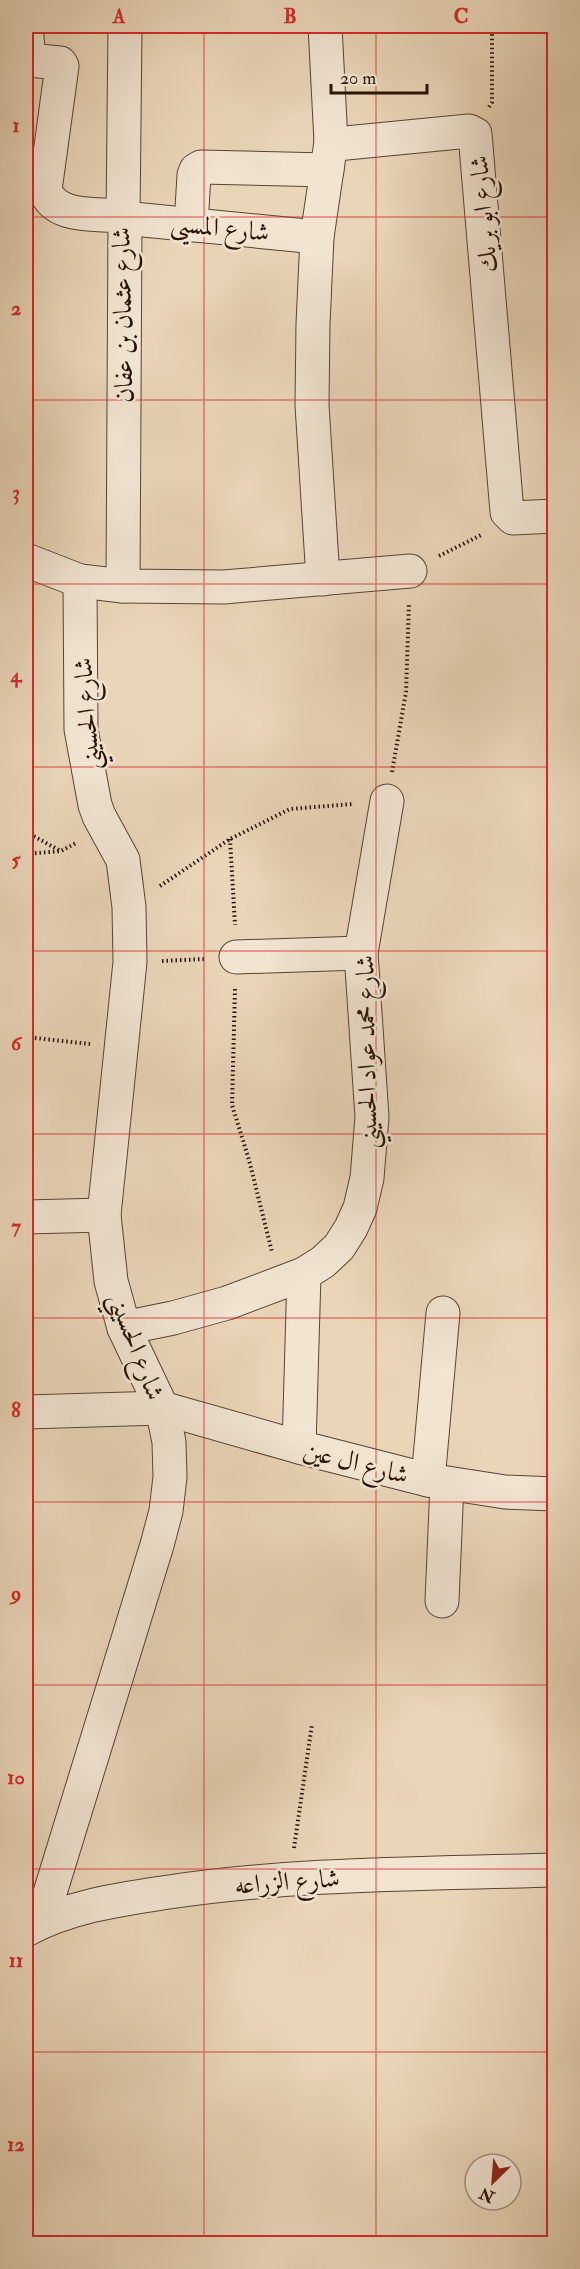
<svg xmlns="http://www.w3.org/2000/svg" width="580" height="2269" viewBox="0 0 580 2269" font-family="'IM FELL Double Pica',Amiri,serif">
<style>
.lines{fill:none;stroke-linecap:round;stroke-linejoin:round}
.minor-casing{stroke:#584434;stroke-width:35}
.path{stroke:#281408;stroke-width:4;stroke-dasharray:1.5 3;stroke-linecap:butt}
.minor{stroke:#f1e4d1;stroke-width:33}
.grid{fill:none;stroke:#d62828;stroke-width:1.5;stroke-opacity:0.55}
.labels{text-anchor:middle;stroke-width:5;stroke-linejoin:round;paint-order:stroke}
.street-label{font-size:26px;fill:#281408;stroke:#f1e4d1}
.neatline{fill:none;stroke:#d62828;stroke-width:2}
.grid-label{font-size:20px;text-anchor:middle;font-weight:bold;fill:#d62828}
</style>
<rect width="100%" height="100%" fill="#e9d5b8"/>
<filter id="stains"><feTurbulence type="fractalNoise" baseFrequency=".00333" numOctaves="4"/><feColorMatrix values="0 0 0 0 .2 0 0 0 0 .09 0 0 0 0 .02 0 0 0 .5 -.17"/></filter>
<radialGradient id="worn" r=".72"><stop offset=".6" stop-color="#630" stop-opacity="0"/><stop offset="1" stop-color="#630" stop-opacity=".3"/></radialGradient>
<g class="lines">
<defs>
<g id="minor">
<path d="M26,26L29,60L60,63L62,66L45,190C55,219 95,213 120,216L125,223L123,586"/>
<path d="M125,26L123,218L317,237"/>
<path d="M325,26L331,142L336,144L469,131L475,134L507,512L513,518L554,516"/>
<path d="M191,225L194,175L196,170L201,167L327,170"/>
<path d="M26,560L80,581L123,586L224,587L410,571"/>
<path d="M323,579L312,405L313,324L317,237L331,142"/>
<path d="M236,957L361,953"/>
<path d="M26,1217L104,1215"/>
<path d="M124,1328L173,1318L227,1303L304,1274L323,1262L339,1247L351,1228L360,1208L367,1178L372,1117L361,953L387,801"/>
<path d="M26,1412L162,1408L299,1447L428,1480L505,1492L554,1494"/>
<path d="M299,1447L304,1274"/>
<path d="M428,1480L443,1313"/>
<path d="M442,1601L447,1484"/>
<path d="M41,1922L157,1545L166,1511L170,1477L169,1442L162,1408L124,1328L111,1281L104,1215L130,962L129,907L123,860L99,816L95,805L81,729L80,581"/>
<path d="M26,1930C68,1907 116,1900 162,1893C292,1873 424,1874 554,1870"/>
</g>
</defs>
<use href="#minor" class="minor-casing"/>
<g class="path">
<path d="M489,107L492,102V26"/>
<path d="M439,556L483,534"/>
<path d="M392,772L406,692L409,603"/>
<path d="M26,832L59,850"/>
<path d="M230,839L235,925"/>
<path d="M26,854L61,851L76,843"/>
<path d="M160,886L230,839L290,809L353,804"/>
<path d="M162,961L206,959"/>
<path d="M235,989L232,1105L249,1160L272,1252"/>
<path d="M26,1037L90,1044"/>
<path d="M294,1848L312,1724"/>
</g>
<use href="#minor" class="minor"/>
</g>
<path class="grid" d="M204,26V2244M376,26V2244M26,217H554M26,400H554M26,584H554M26,767H554M26,951H554M26,1134H554M26,1318H554M26,1502H554M26,1685H554M26,1869H554M26,2052H554"/>
<g class="labels">
<g class="street-label">
<text transform="translate(483 214) rotate(-95)" y="9">شارع ابو بريك</text>
<text transform="translate(220 227) rotate(6)" y="9">شارع المسيى</text>
<text transform="translate(122 315) rotate(-91)" y="9">شارع عثمان بن عفان</text>
<text transform="translate(86 714) rotate(-94)" y="9">شارع الحسيني</text>
<text transform="translate(366 1052) rotate(-91)" y="9">شارع محمد عواد الحسيني</text>
<text transform="translate(137 1346) rotate(69)" y="9">شارع الحسيني</text>
<text transform="translate(356 1462) rotate(14)" y="9">شارع ال عين</text>
<text transform="translate(287 1881) rotate(-4)" y="9">شارع الزراعه</text>
</g>
</g>
<rect width="580" height="2269" fill="none" stroke="#e9d5b8" stroke-width="66"/>
<g transform="translate(493 2182) rotate(205)"><circle r="28" fill="#f1e4d1" stroke="#a19181" stroke-width="1.5"/>
<path d="M0-4.5L10 22L0 15L-10 22Z" fill="#8f2418"/>
<text y="-9" font-size="16" font-weight="bold" text-anchor="middle" fill="#281408">N</text>
</g>
<path d="M331 84v9h96v-9" fill="none" stroke="#281408" stroke-width="3"/>
<text x="340" y="84" font-size="18" fill="#281408" stroke="#f1e4d1" stroke-width="4.5" paint-order="stroke">20 m</text>
<rect x="33" y="33" width="514" height="2203" class="neatline"/>
<g class="grid-label">
<text x="119" y="23">A</text>
<text x="290" y="23">B</text>
<text x="461" y="23">C</text>
<text x="16" y="132">1</text>
<text x="16" y="315">2</text>
<text x="16" y="499">3</text>
<text x="16" y="682">4</text>
<text x="16" y="866">5</text>
<text x="16" y="1050">6</text>
<text x="16" y="1233">7</text>
<text x="16" y="1417">8</text>
<text x="16" y="1600">9</text>
<text x="16" y="1784">10</text>
<text x="16" y="1967">11</text>
<text x="16" y="2151">12</text>
</g>
<rect width="100%" height="100%" filter="url(#stains)"/>
<rect width="100%" height="100%" fill="url(#worn)"/>
</svg>
